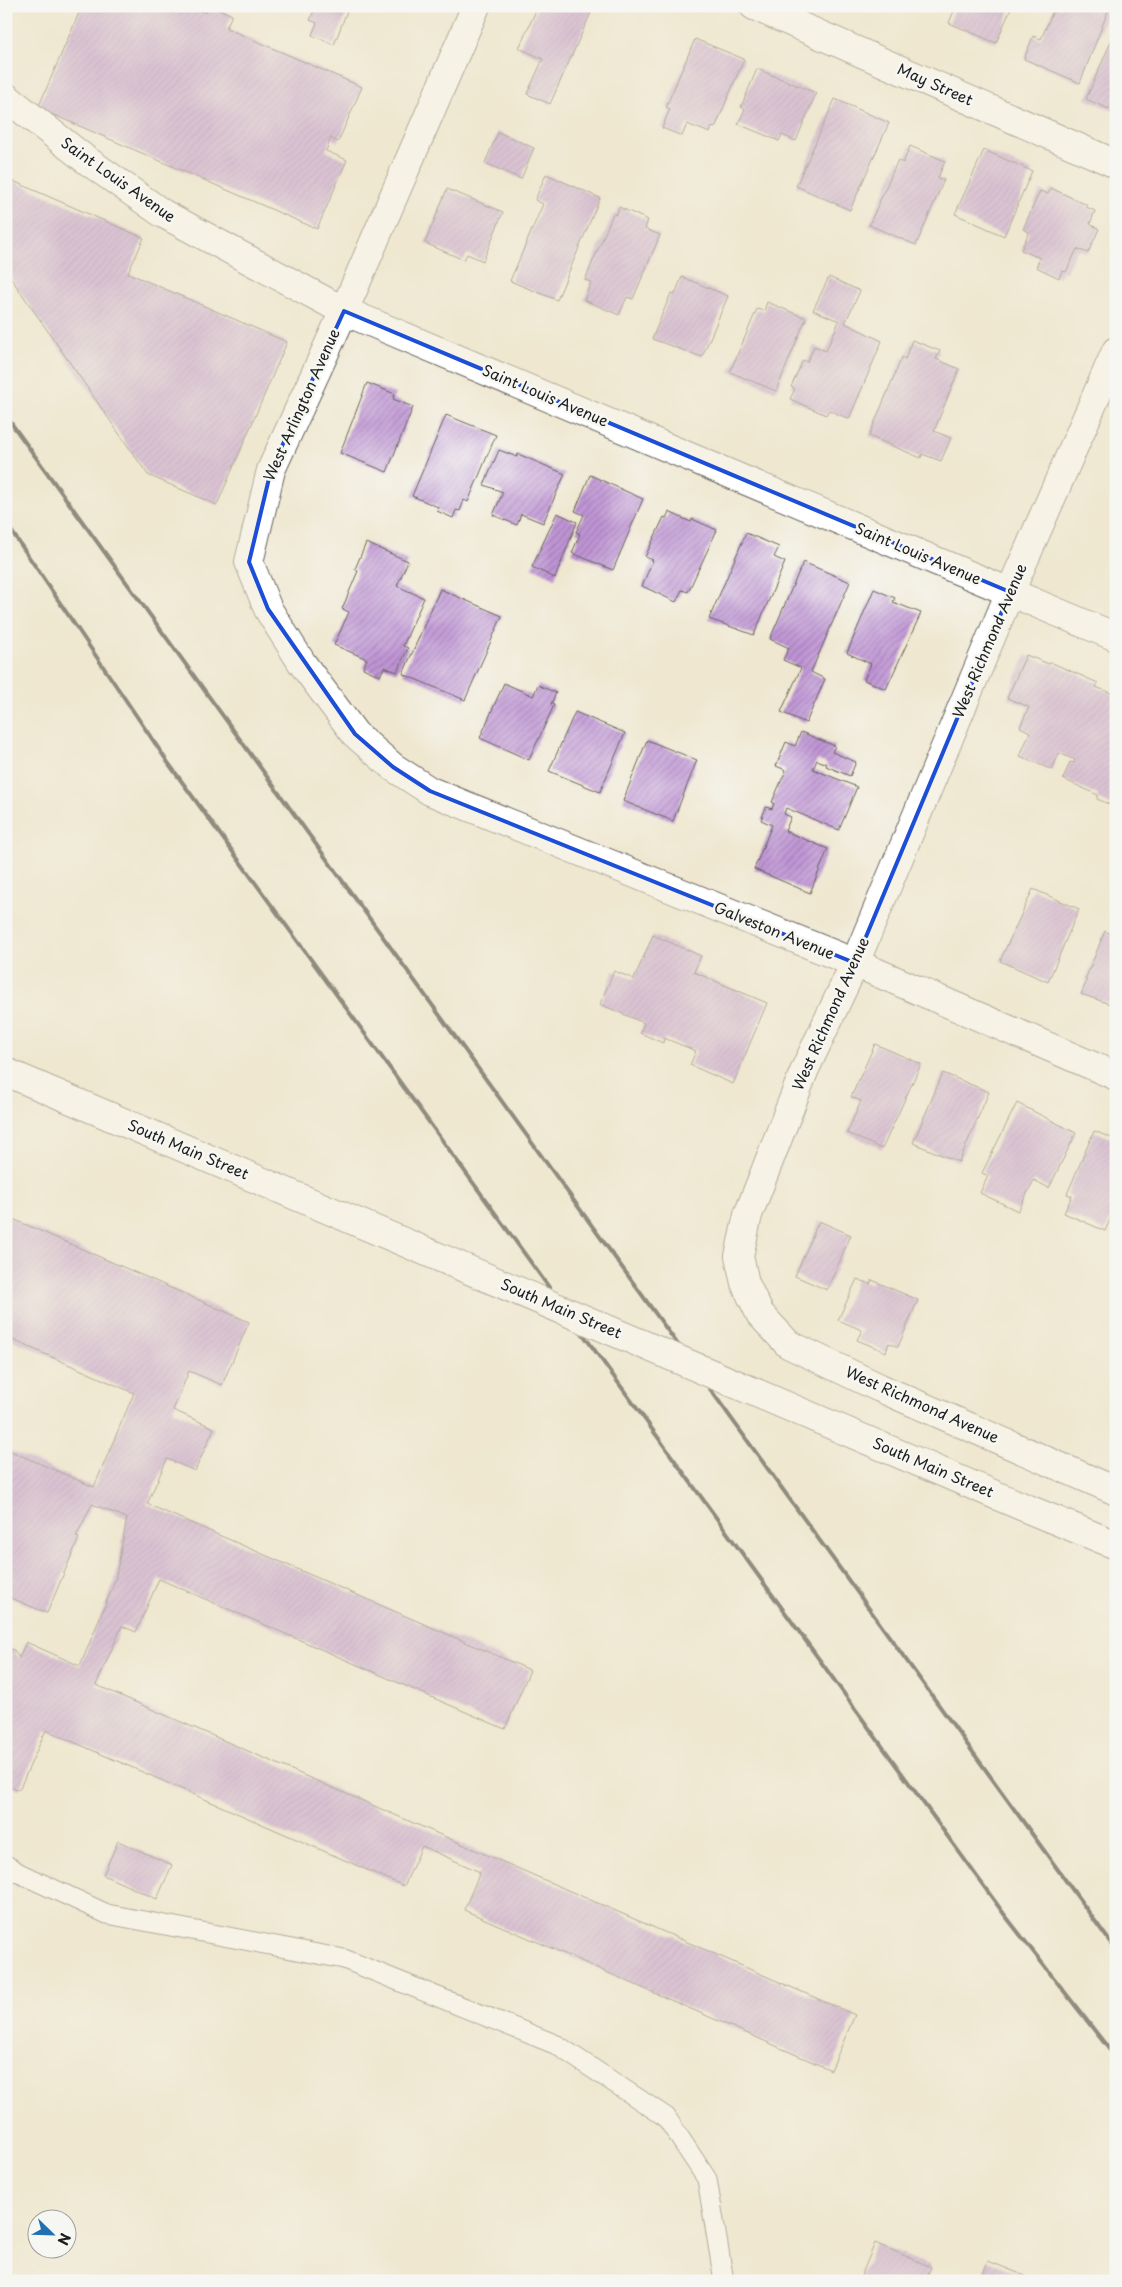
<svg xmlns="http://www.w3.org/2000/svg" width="1122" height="2287" viewBox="0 0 1122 2287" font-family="'Playpen Sans',sans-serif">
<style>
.building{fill:url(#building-hatch)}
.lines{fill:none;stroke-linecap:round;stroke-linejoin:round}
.lane-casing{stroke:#66635b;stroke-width:21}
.street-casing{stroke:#66635b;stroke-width:30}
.secondary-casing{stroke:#66635b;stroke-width:30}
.lane{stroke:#fff;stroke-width:19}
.street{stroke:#fff;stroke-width:28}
.secondary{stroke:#fff;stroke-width:28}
.rail{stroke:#1c1c1c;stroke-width:4}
.secondary-bridge-casing{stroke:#66635b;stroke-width:30;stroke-linecap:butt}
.secondary-bridge{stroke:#fff;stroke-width:28}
.marked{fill:none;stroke:#1d4ed8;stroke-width:4;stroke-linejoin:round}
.labels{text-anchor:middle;stroke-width:5;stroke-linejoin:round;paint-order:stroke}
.street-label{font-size:15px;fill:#1c1c1c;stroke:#f6f6f2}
</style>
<defs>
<pattern id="building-hatch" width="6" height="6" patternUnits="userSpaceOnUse" patternTransform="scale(1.25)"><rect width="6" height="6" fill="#c095d6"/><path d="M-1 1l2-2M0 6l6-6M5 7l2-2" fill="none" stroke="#9b79ad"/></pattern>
</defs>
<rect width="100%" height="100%" fill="#f6f6f2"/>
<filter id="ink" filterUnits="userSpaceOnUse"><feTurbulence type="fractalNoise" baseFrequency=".02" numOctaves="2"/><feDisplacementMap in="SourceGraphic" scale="10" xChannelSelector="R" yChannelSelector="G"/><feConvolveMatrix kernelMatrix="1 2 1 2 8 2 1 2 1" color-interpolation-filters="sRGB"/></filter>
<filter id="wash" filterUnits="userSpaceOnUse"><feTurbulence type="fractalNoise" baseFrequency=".0096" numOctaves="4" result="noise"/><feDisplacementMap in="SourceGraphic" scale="20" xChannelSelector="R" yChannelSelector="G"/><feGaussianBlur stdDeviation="1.12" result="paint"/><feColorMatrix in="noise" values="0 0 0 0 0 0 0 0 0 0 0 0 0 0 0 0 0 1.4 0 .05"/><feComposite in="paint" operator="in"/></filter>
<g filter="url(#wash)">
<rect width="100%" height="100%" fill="#efe7d0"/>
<g id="blocks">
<g class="building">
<path d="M82,6H191L206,13L209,6H212L232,15L226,28L362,87L338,142L331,138L326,151L347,160L317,229L38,108Z"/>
<path d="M316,6H349L334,45L312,35L317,23L310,20Z"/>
<path d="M538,6H594L550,104L527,94L543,59L519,48Z"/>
<path d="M956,6H1012L996,43L949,23Z"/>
<path d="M1055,6H1110L1080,83L1024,59L1033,36L1041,39Z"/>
<path d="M1116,30V112L1086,99Z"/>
<path d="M695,39L744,59L715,128L712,127L710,133L687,124L682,136L662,128L670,109L666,107Z"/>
<path d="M757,69L816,93L796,141L782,135L779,141L738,124L745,109L741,107Z"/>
<path d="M835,99L889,123L850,210L796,186Z"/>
<path d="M498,132L534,148L521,179L485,163Z"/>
<path d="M910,146L945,161L938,178L944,180L916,245L869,225L898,160L903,163Z"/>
<path d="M984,150L1032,171L1004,236L955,214Z"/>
<path d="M546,174L600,198L557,300L510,281L543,204L535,200Z"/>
<path d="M6,178L144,238L128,273L287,342L217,505L148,475L6,271Z"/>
<path d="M1051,188L1087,205L1086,207L1095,211L1090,224L1099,229L1088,253L1077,249L1066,272L1062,271L1059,278L1036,267L1040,258L1021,250L1029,232L1023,229L1040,191L1048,194Z"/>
<path d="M447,189L503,212L483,261L467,254L464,260L425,243Z"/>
<path d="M619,207L648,220L645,229L660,235L633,299L627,297L619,315L584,300L591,282L585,280L613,214L616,215Z"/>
<path d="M682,277L728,296L702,357L652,339L671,293L675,294Z"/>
<path d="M829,277L860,291L845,323L882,341L849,419L829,410L826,415L790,399L795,389L791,387L803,360L807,362L814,346L826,351L839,321L813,310Z"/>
<path d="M767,302L806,318L776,391L730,372L757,309L764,311Z"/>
<path d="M912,340L940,351L936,359L959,369L934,431L951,438L941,461L922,454L921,458L869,436L902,357L905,359Z"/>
<path d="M367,383L395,394L393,399L413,407L387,472L340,453Z"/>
<path d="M446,415L496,435L468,502L464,500L460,511L456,510L453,518L437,511L438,507L412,496Z"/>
<path d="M499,450L517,457L518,454L565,474L543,523L521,514L517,525L493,515L503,492L484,485Z"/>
<path d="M590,475L643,499L613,570L572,553L580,534L576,532L584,515L575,511Z"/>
<path d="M669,512L691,522L692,519L717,530L688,592L682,590L676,602L642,586L653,560L645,557L664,517L666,518Z"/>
<path d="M557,513L577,522L555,578L532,567Z"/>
<path d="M746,533L779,547L774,557L785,562L754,635L709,619Z"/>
<path d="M366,543L408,561L397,586L424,598L403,646L408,648L397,672L384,667L380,676L363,668L367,659L334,645L349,612L342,609L358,571L355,569Z"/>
<path d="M803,562L850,582L811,672L825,679L806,723L781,712L801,668L783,660L789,648L770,639Z"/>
<path d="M440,589L502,616L465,700L403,674Z"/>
<path d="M874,589L895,598L893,602L921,613L886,689L864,680L871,664L847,653Z"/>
<path d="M1026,655L1049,664L1050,662L1098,683L1096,687L1116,695V807L1097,799L1098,795L1063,779L1070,762L1074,763L1075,760L1059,753L1052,770L1020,756L1030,732L1020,727L1029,707L1007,698Z"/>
<path d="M504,683L533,696L538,685L556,693L551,704L554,705L529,760L480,738Z"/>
<path d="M575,712L625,733L600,792L549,771Z"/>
<path d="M801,732L835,746L832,752L856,762L850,776L826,766L827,764L817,760L813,769L857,787L839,830L786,808L784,814L791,817L785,831L828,849L810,893L754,869L772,825L761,820L766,807L772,809L774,803L772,802L786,770L776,766L786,742L795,746Z"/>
<path d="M647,740L697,760L673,821L623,801Z"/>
<path d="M1033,889L1079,909L1048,982L1000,961Z"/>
<path d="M1105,931L1116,936V1006L1081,994L1087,981L1085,980Z"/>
<path d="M653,935L701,956L694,972L767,1003L733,1084L690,1065L696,1051L664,1038L663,1043L640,1033L644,1023L600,1004L614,971L634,979Z"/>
<path d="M875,1044L921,1064L882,1149L847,1133L861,1101L851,1097Z"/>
<path d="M943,1073L989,1092L959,1162L913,1143Z"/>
<path d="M1017,1103L1076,1133L1049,1188L1034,1180L1018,1211L980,1193L988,1176L982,1173Z"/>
<path d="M1094,1131L1116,1140V1214L1113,1213L1105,1231L1064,1213L1072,1196L1067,1194Z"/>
<path d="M6,1216L249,1322L222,1385L189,1371L173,1410L214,1428L195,1471L167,1459L147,1504L530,1670L505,1729L159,1579L136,1632L122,1626L96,1685L855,2015L831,2070L464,1910L480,1872L422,1846L404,1886L46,1730L19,1790L6,1785V1646L15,1651L19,1658L26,1642L80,1666L115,1581L127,1518L92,1504L76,1537L79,1538L47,1613L6,1596V1449L94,1487L134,1393L6,1337Z"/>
<path d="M819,1221L851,1235L827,1290L795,1276Z"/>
<path d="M857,1279L870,1284L872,1280L918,1300L898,1347L889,1343L886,1352L857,1340L862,1330L838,1320Z"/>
<path d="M118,1841L172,1865L157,1899L103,1875Z"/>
<path d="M875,2243L931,2267L925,2281H859Z"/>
<path d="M988,2261L1038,2281H980Z"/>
</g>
</g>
</g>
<g filter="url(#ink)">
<use href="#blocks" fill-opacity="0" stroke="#66635b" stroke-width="1"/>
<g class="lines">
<defs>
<path id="lane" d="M6,1865L19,1873L107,1914L344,1959L557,2045L666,2117L707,2179L724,2281"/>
<g id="street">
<path d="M476,6L344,311L271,470L249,562L268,609L302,663L355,734L393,767L430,791L855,963L1116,1076"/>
<path d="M754,6L1116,164"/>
<path d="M6,97L85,159L162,213L344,311L1116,637"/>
<path d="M1116,351L1010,592L855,963L805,1069L748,1215L739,1256L745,1283L760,1314L788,1344L880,1388L1116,1491"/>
</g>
<path id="secondary" d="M1028,1509L1116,1545"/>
</defs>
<use href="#lane" class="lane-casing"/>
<use href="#street" class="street-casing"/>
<use href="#secondary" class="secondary-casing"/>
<use href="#lane" class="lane"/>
<use href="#street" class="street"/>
<use href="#secondary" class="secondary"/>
<g class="rail">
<path d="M6,416L1116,1950"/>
<path d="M6,523L169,764L1004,1914L1116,2058"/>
</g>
<defs>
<path id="secondary-bridge" d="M6,1072L1028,1509"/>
</defs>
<use href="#secondary-bridge" class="secondary-bridge-casing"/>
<use href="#secondary-bridge" class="secondary-bridge"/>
</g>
</g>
<path d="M0 0H1122V2287H0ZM344,311L1010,592L855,963L430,791L393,767L355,734L268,609L249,562L271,470Z" fill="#efe7d0" fill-opacity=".55" fill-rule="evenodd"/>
<path class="marked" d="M344,311L1010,592L855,963L430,791L393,767L355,734L268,609L249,562L271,470Z"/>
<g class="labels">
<g class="street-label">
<text transform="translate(935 85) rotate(24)" y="5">May Street</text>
<text transform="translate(118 180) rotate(35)" y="5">Saint Louis Avenue</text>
<text transform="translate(545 396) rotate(23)" y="5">Saint Louis Avenue</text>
<text transform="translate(302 405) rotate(-66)" y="5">West Arlington Avenue</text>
<text transform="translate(918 554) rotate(23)" y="5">Saint Louis Avenue</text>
<text transform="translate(990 641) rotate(-67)" y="5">West Richmond Avenue</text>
<text transform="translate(774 931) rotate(22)" y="5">Galveston Avenue</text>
<text transform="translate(831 1014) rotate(-66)" y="5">West Richmond Avenue</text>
<text transform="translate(188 1150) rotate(23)" y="5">South Main Street</text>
<text transform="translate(561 1309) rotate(23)" y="5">South Main Street</text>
<text transform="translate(922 1405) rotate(24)" y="5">West Richmond Avenue</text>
<text transform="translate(933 1468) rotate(23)" y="5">South Main Street</text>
</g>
</g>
<rect width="1122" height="2287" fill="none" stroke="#f6f6f2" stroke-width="25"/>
<g transform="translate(52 2234) rotate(113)"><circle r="24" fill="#f6f6f2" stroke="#9f9f9c"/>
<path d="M0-4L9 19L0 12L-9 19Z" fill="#1f6fb2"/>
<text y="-8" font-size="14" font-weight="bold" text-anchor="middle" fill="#1c1c1c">N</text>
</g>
</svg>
